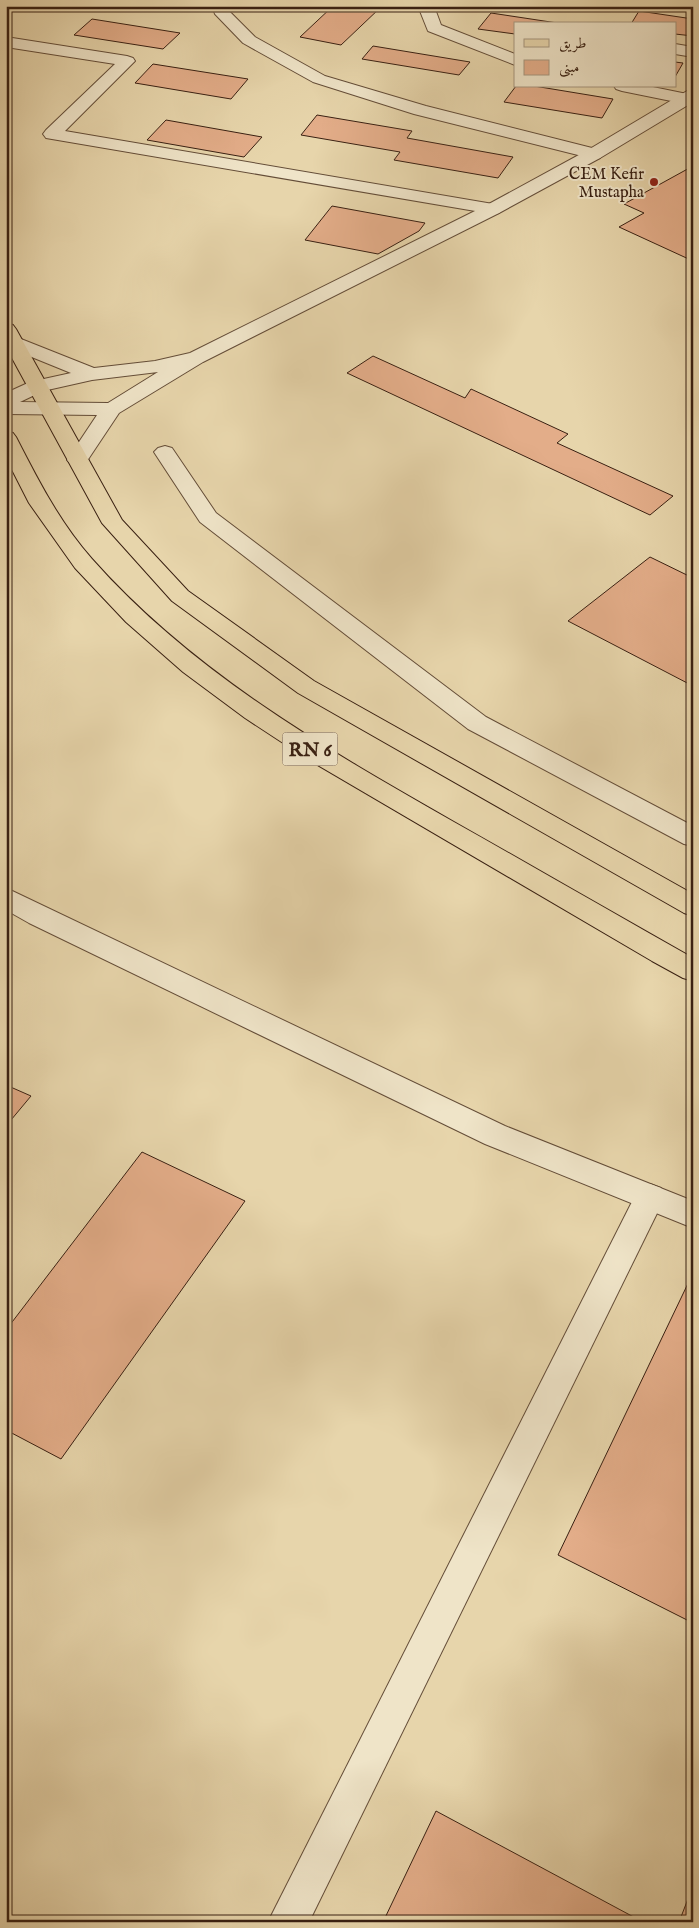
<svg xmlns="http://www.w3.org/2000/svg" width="699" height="1928" viewBox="0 0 699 1928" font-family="'IM FELL English',Amiri,serif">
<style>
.building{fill:#e3ad89;stroke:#392012}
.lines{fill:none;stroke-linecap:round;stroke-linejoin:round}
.minor-casing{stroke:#644d38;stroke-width:2}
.tertiary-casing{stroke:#644d38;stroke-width:2}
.primary-casing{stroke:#392012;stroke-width:2}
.minor{fill:#efe4c8;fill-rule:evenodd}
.tertiary{fill:#efe4c8;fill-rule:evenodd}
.primary{fill:#e7d5ab;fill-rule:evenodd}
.poi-dot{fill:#8f2418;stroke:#efe4c8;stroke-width:2}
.labels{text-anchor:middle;stroke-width:4;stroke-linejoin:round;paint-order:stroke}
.far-poi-label{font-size:16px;fill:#392012;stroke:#efe4c8;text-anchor:end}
.shield{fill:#efe4c8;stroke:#705b49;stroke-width:1}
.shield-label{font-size:19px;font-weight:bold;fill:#392012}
</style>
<rect width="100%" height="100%" fill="#e7d5ab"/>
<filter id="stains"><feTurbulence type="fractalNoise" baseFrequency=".004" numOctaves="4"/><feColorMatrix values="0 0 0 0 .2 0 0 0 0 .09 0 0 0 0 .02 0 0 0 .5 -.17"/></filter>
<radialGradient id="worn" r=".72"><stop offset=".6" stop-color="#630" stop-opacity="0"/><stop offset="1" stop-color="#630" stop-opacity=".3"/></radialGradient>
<g class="building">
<path d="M333,6H378L381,7L341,45L300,37Z"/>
<path d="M639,11L693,19V36L675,34V24H631Z"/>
<path d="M491,13L564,24H515V34L478,29Z"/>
<path d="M92,19L180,33L163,49L74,35Z"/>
<path d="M373,46L470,62L459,75L362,59Z"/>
<path d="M675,62L683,63L675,77Z"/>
<path d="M153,64L248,79L231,99L135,83Z"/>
<path d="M516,86H534L613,99L602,118L504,102Z"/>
<path d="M317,115L412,131L407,138L513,157L498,178L394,160L400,152L301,135Z"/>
<path d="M166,120L262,137L244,157L147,140Z"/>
<path d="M693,166V261L619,227L644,213L624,204Z"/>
<path d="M332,206L425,223L419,231L378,254L305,240Z"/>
<path d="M373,356L465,398L471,389L568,434L557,443L673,496L650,515L347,373Z"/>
<path d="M650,557L693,578V686L568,621Z"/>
<path d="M6,1085L31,1096L6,1126Z"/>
<path d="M142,1152L245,1201L61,1459L6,1430V1330Z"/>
<path d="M693,1273V1623L558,1555Z"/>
<path d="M436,1811L643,1922H383Z"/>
<path d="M693,1886V1922H679Z"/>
</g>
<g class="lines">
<defs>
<g id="minor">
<path d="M212,6H228V10L255,37L325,76L426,106L600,150L603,154L600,158L594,159L414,114L313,82L243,43L215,14Z"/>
<path d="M418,6H434L441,25L515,54V65L428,31Z"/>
<path d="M6,37L127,56L133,58L135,61L65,131L493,204L499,205L502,209L499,213L493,214L46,138L43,134L46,130L115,64L6,47Z"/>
<path d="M675,44L693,47V57L675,54Z"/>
<path d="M614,86H648L692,95L693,101L686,104L622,91L616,89Z"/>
<path d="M165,446L172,448L216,513L486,717L693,826V846L684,844L468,729L200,522L154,452L158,448Z"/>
<path d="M650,1184L661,1188L665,1197L309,1922H268L639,1188Z"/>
</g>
<g id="tertiary">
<path d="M693,90V102L600,158L499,213L203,362L119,413L85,464L78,466L71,464L67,460L97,415L6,414V393L30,382L71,373L7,347V339L14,337L21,339L94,368L155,361L190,353L487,205L588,150L687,91ZM158,372L108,403L20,402L43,391L92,380Z"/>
<path d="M6,888L505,1126L693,1201V1228L485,1144L29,923L6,910Z"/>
</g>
<g id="primary">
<path d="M6,323L13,325L16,329L122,520L188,591L314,681L693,894V916L684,913L298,693L172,601L102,523L6,347Z"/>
<path d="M6,431L13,433L16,437C38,480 60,523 92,559C192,672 324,748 454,822C534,867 613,913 693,958V981L683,978L652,961L309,760L245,718L183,672L126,622L75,568L29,503L6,458Z"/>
</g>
</defs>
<use href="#minor" class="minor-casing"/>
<use href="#tertiary" class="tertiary-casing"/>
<use href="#primary" class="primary-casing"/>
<use href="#minor" class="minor"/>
<use href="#tertiary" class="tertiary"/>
<use href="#primary" class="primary"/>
</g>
<circle class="poi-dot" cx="654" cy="182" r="5"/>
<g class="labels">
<g class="far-poi-label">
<text x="644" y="179">CEM Kefir<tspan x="644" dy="18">Mustapha</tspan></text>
</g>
<rect class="shield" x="282.5" y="732.5" width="55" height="33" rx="4"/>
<g class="shield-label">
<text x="310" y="756">RN 6</text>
</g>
</g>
<rect width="699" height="1928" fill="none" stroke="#e7d5ab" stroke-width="25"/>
<rect x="8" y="8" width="684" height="1913" fill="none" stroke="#392012" stroke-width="2.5"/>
<rect x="12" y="12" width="674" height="1903" fill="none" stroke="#392012"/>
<rect x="514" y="22" width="162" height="65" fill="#efe4c8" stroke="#a6967f"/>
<rect x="524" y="39" width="25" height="8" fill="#e7d5ab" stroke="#a6967f"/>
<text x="559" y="48" font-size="15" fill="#392012">طريق</text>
<rect x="524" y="60" width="25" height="15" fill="#e3ad89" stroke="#a6967f"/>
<text x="559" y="72" font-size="15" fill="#392012">مبنى</text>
<rect width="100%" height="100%" filter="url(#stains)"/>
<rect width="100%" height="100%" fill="url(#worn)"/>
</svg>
